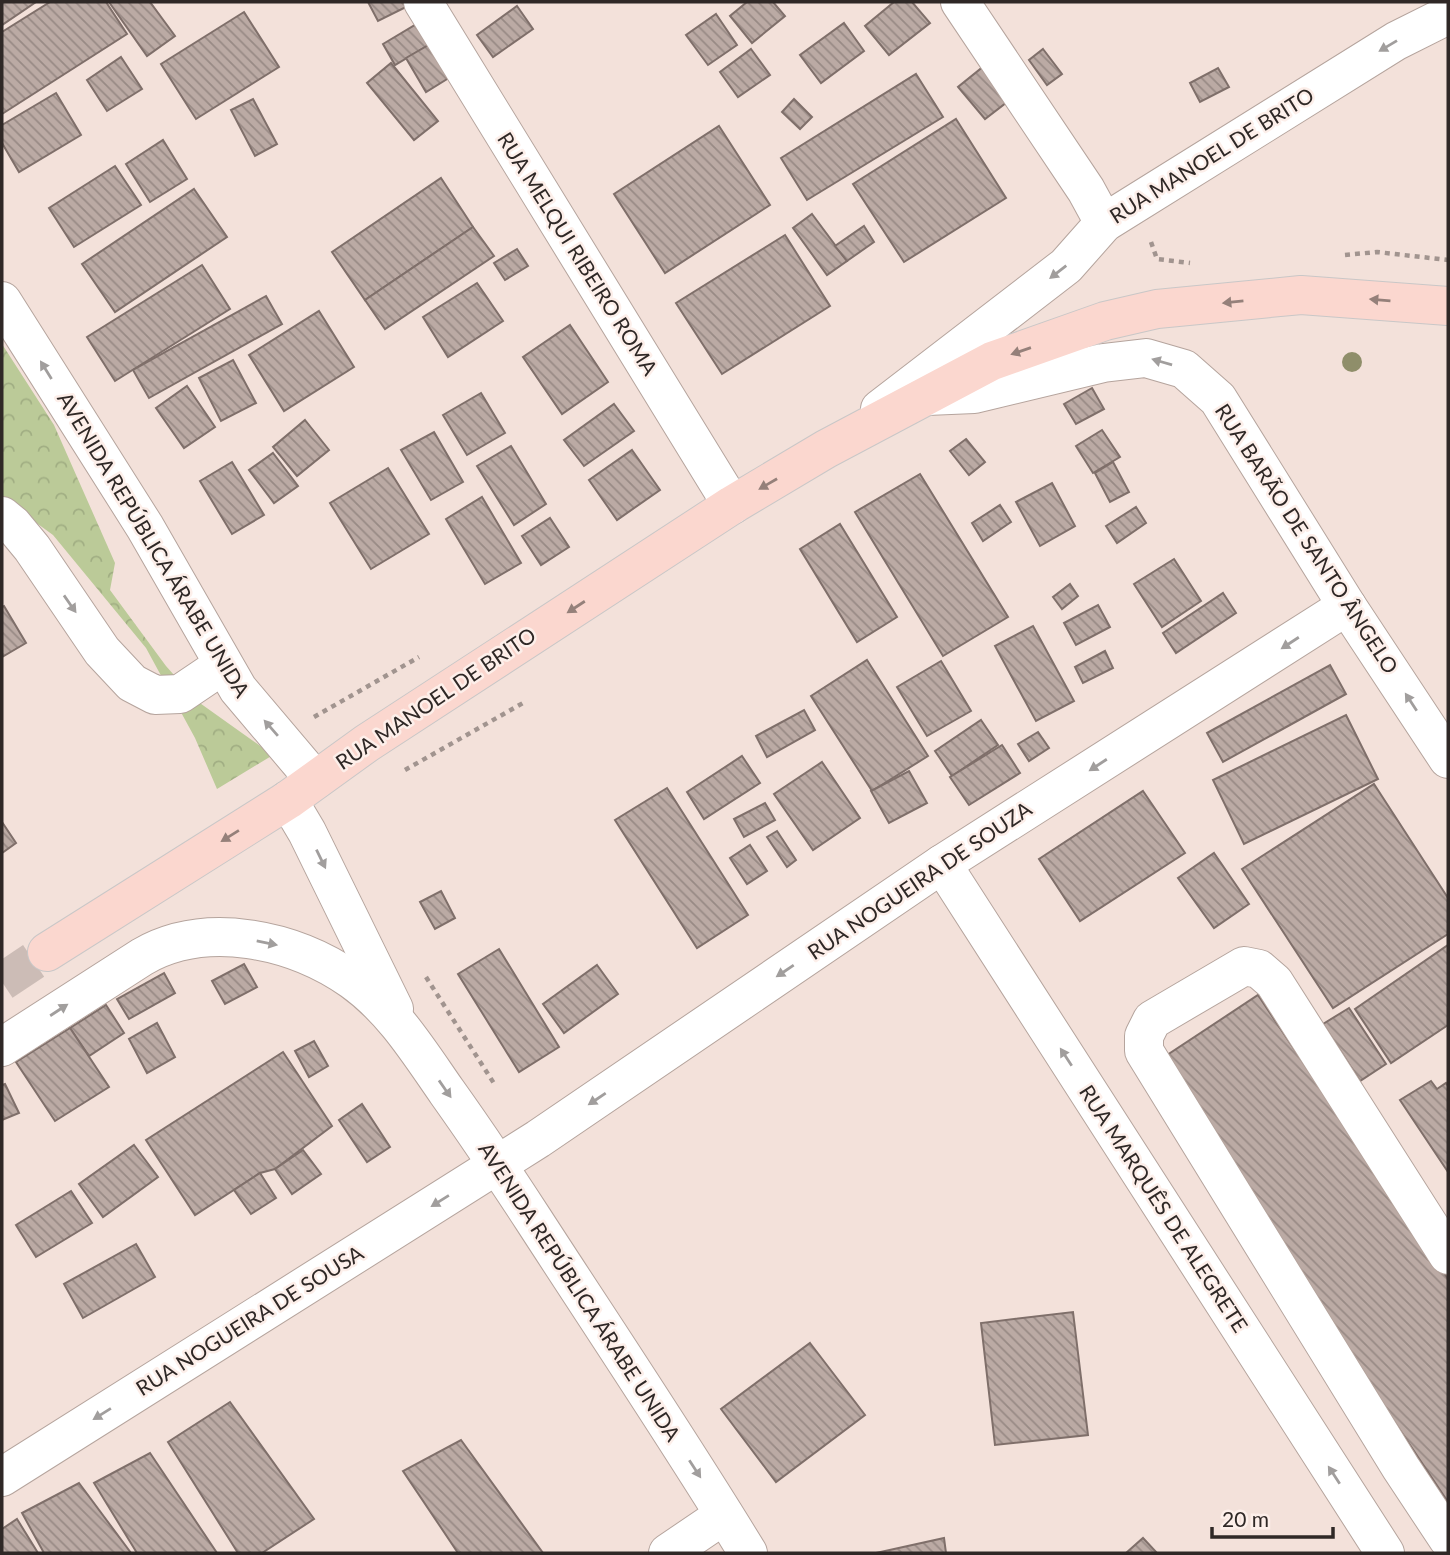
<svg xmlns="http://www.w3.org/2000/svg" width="1450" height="1555" viewBox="0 0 1450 1555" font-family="Lato,sans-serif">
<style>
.forest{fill:url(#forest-crowns)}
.building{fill:url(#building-back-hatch);stroke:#7f6f6a;stroke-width:2}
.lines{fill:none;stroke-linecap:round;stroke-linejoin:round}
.major-tunnel{stroke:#ccbcb6;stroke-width:38;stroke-dasharray:38 19;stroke-linecap:butt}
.minor-casing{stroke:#b5a49d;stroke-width:40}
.major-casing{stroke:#c9c7c7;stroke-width:40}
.path{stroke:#a1948f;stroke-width:4.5;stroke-dasharray:5 5;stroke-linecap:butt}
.minor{stroke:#fff;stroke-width:38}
.major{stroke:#fbd7cf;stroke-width:38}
.tree{fill:#8f8e6a}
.oneway{fill:#a19e9d}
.oneway2{fill:#95807a}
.labels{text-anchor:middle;stroke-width:5;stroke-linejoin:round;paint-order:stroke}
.street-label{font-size:21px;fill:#2f2826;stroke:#fdefea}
</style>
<defs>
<pattern id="forest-crowns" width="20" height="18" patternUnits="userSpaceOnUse" patternTransform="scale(1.75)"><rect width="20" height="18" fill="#bbca98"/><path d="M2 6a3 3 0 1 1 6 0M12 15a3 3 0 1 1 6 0" fill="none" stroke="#a1ae83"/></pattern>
<pattern id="building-back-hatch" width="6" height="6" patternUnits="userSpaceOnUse" patternTransform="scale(1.75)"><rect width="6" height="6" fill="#bbaaa4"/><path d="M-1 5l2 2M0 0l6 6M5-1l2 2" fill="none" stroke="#988a85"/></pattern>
</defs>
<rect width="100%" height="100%" fill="#f3e1da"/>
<path class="forest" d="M2,344L54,425L115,563L110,590L166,666L197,701L273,755L217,789L195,738L146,648L53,535L2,498Z"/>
<g class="building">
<path d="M2,2H36L2,25Z"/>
<path d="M50,2H106L127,34L2,114V32Z"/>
<path d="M109,2H150L175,36L147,56Z"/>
<path d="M368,2H411L412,4L378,21Z"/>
<path d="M747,2H773L785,16L752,43L730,16Z"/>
<path d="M894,2H912L930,23L889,55L865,26Z"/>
<path d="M517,6L533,29L493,57L477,35Z"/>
<path d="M244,12L279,67L196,119L161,64Z"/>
<path d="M716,14L737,45L708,65L686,35Z"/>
<path d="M420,22L432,43L395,65L383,44Z"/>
<path d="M844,23L864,51L821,83L800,55Z"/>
<path d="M432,43L452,76L426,92L406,58Z"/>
<path d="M751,49L770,75L738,97L720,72Z"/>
<path d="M1043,49L1062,74L1047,85L1029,60Z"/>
<path d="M121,57L142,89L107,111L87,80Z"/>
<path d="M391,63L438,121L414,140L367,83Z"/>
<path d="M984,66L1011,99L985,119L958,87Z"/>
<path d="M1218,68L1229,87L1200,102L1190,83Z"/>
<path d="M916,74L943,117L807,200L781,158Z"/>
<path d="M56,93L81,135L19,172L2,143V125Z"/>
<path d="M253,99L277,144L255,156L231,110Z"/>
<path d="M794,99L812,117L800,129L782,112Z"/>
<path d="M956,119L1006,198L904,262L853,184Z"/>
<path d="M719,126L770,205L665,273L614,194Z"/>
<path d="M163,140L187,179L150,202L126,164Z"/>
<path d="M115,166L141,205L74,247L49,208Z"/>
<path d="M441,178L473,227L365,300L332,252Z"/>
<path d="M194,189L227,237L115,312L82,264Z"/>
<path d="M812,214L847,261L827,275L793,228Z"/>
<path d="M864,226L874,242L847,261L835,246Z"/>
<path d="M473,227L494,256L385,329L365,300Z"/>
<path d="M785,235L830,306L722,374L676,303Z"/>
<path d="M517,249L528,266L505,280L494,263Z"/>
<path d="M202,265L230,309L115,381L87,337Z"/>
<path d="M477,283L503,321L448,357L423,317Z"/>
<path d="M266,296L282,324L149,398L133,370Z"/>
<path d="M319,311L354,367L284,411L249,355Z"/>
<path d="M570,325L608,382L562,414L523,357Z"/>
<path d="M233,360L256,403L221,421L199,378Z"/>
<path d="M187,386L215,427L184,448L156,408Z"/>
<path d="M1092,388L1104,409L1076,424L1064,404Z"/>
<path d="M481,393L505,433L467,455L443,415Z"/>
<path d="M614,404L634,431L584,466L564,440Z"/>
<path d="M305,420L329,450L297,476L273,447Z"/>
<path d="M1102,430L1120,457L1093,473L1076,446Z"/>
<path d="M434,432L463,482L431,500L401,450Z"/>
<path d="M966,439L985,462L969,475L950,451Z"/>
<path d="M511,446L546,504L514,525L477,466Z"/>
<path d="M632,450L660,490L617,520L589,480Z"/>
<path d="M273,453L298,486L274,503L249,470Z"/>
<path d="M232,462L264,515L232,534L200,481Z"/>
<path d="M1113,462L1129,492L1110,502L1095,473Z"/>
<path d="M388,468L429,534L371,569L330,503Z"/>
<path d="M920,474L1008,617L943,656L855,512Z"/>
<path d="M1052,483L1075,526L1040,546L1016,502Z"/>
<path d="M482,497L521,563L485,584L446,519Z"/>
<path d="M1000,505L1011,522L983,541L972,523Z"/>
<path d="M1136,507L1146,523L1117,543L1106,526Z"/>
<path d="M550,518L569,547L541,565L522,536Z"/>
<path d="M840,524L897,617L857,642L800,549Z"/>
<path d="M1174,559L1201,601L1162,627L1134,584Z"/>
<path d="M1070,584L1078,596L1062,609L1053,597Z"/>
<path d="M1223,593L1236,613L1176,653L1163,633Z"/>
<path d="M1098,605L1110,627L1076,645L1064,623Z"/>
<path d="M4,606L26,643L2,657V607Z"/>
<path d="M1033,626L1074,701L1036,721L995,646Z"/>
<path d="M1105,651L1113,668L1083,683L1075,667Z"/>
<path d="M867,660L928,756L872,791L811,696Z"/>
<path d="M941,661L971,711L927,736L897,687Z"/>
<path d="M1330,665L1346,694L1223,762L1207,733Z"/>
<path d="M804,710L815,730L767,757L756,736Z"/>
<path d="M1346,715L1378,779L1244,844L1213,780Z"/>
<path d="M981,720L998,745L952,776L935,751Z"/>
<path d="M1038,732L1049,748L1029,761L1018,744Z"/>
<path d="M1002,745L1020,773L969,805L950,777Z"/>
<path d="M742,756L760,783L704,819L687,792Z"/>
<path d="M822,762L860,818L813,850L774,794Z"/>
<path d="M909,771L927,803L889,823L871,791Z"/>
<path d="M1374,784L1448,898V934L1333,1008L1242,869Z"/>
<path d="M667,788L748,915L697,948L615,820Z"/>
<path d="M1143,791L1185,853L1080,921L1039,859Z"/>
<path d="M765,803L775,820L744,837L734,819Z"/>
<path d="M2,822L16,843L2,853Z"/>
<path d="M777,831L796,860L787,867L767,837Z"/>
<path d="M750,845L767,871L747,884L730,858Z"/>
<path d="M1214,853L1249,904L1214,928L1178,878Z"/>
<path d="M441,891L455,918L435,929L420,902Z"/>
<path d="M1448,945V1025L1391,1063L1355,1009Z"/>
<path d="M499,949L559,1047L519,1072L458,974Z"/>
<path d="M244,964L257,987L225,1004L212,981Z"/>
<path d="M597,965L618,994L564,1033L543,1004Z"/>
<path d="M164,973L175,993L129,1019L117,999Z"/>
<path d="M1258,995L1448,1279V1502L1155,1063Z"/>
<path d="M106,1005L124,1033L89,1056L70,1028Z"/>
<path d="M1349,1008L1386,1064L1360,1081L1323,1024Z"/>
<path d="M157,1023L175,1057L147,1073L129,1039Z"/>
<path d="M70,1028L109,1087L55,1121L16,1062Z"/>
<path d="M314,1041L328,1066L309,1077L295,1051Z"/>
<path d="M283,1052L332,1126L275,1169L260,1173L195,1215L146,1140Z"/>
<path d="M1431,1081L1437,1089L1446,1083L1448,1086V1172L1400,1100Z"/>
<path d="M5,1084L19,1113L2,1120V1085Z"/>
<path d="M362,1104L390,1147L367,1162L339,1120Z"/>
<path d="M134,1145L158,1177L103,1217L79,1184Z"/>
<path d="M303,1150L321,1174L292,1194L275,1169Z"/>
<path d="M260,1173L276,1198L251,1214L234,1190Z"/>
<path d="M71,1191L92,1223L36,1257L16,1225Z"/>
<path d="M136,1244L155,1277L83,1318L64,1284Z"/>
<path d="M1073,1312L1088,1435L995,1445L981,1323Z"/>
<path d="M810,1343L865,1415L776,1482L721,1409Z"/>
<path d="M230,1402L314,1519L262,1553H238L168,1442Z"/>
<path d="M461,1440L543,1553H458L403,1471Z"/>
<path d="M150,1453L217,1553H137L94,1483Z"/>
<path d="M79,1483L131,1553H44L22,1513Z"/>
<path d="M17,1519L38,1553H2V1529Z"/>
<path d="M944,1538L946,1553H876Z"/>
<path d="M1143,1538L1157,1553H1126Z"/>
</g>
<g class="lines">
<path class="major-tunnel" d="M2,982L47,952"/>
<defs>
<g id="minor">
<path d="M423,2L732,505"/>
<path d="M960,2L1086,190L1104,223"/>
<path d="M2,301L145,527L238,689L315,780"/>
<path d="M927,396L974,394L1103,363L1146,358L1184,369L1218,399L1347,606L1448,759"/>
<path d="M880,409L1066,266L1104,223L1396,41L1448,15"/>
<path d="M2,516L13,525L32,548L102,651L132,683L155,695L180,694L223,665"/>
<path d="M288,800L307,832L394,1009"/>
<path d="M942,864L1385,1553"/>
<path d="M2,1047L142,957C206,920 293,939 352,980C393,1009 419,1052 447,1092C477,1134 505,1176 533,1219C605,1330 679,1440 748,1553"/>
<path d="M1448,1255L1274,982L1259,969L1244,966L1152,1020L1144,1036V1051L1401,1468L1448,1539"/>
<path d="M2,1477L538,1139L942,864L1347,606"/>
<path d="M668,1553L724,1515"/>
</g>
<path id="major" d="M47,952L288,800L367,743L732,505L826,449L992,361L1105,321L1157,309L1301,295L1448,306"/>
</defs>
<use href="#minor" class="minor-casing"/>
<use href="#major" class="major-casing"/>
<g class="path">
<path d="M1151,242L1157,259L1190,263"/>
<path d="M1345,255L1377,252L1448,260"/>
<path d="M314,717L419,657"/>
<path d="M405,770L523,703"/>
<path d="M426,977L495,1085"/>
</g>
<use href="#minor" class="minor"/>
<use href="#major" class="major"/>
</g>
<circle class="tree" cx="1352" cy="362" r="10"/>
<defs><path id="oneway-solid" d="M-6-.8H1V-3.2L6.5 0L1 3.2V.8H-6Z" transform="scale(1.75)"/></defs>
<g class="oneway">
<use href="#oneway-solid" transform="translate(1388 46) rotate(149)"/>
<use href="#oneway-solid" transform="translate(1058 272) rotate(142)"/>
<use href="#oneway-solid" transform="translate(1162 362) rotate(-164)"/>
<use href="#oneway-solid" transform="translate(46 370) rotate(-122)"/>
<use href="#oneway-solid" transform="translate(70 604) rotate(55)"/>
<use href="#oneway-solid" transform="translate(1290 643) rotate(147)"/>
<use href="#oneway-solid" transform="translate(1411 702) rotate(-123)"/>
<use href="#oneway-solid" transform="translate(271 728) rotate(-131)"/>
<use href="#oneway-solid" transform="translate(1098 765) rotate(147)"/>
<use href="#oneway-solid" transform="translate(321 859) rotate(64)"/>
<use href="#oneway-solid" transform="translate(267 943) rotate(11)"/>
<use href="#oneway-solid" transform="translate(785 971) rotate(146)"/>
<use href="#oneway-solid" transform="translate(59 1010) rotate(-33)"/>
<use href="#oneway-solid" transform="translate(1066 1057) rotate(-123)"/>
<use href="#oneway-solid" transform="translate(445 1089) rotate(55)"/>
<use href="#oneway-solid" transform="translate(597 1099) rotate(146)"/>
<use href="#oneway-solid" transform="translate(440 1201) rotate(148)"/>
<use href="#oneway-solid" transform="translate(102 1414) rotate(148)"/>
<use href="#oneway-solid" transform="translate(695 1469) rotate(57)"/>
<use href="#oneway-solid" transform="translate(1334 1475) rotate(-123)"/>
</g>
<g class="oneway2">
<use href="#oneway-solid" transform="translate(1380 300) rotate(-175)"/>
<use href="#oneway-solid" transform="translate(1233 302) rotate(174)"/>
<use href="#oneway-solid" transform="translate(1021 351) rotate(161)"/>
<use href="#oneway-solid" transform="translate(768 484) rotate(150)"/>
<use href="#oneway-solid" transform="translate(576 607) rotate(147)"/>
<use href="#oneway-solid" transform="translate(230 836) rotate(148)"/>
</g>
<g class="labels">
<g class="street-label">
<text transform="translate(1212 156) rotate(-32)" y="7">RUA MANOEL DE BRITO</text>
<text transform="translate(577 254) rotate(58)" y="7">RUA MELQUI RIBEIRO ROMA</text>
<text transform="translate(1306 539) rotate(57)" y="7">RUA BARÃO DE SANTO ÂNGELO</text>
<text transform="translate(153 545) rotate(59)" y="7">AVENIDA REPÚBLICA ÁRABE UNIDA</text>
<text transform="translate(436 699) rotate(-34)" y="7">RUA MANOEL DE BRITO</text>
<text transform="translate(920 881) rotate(-34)" y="7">RUA NOGUEIRA DE SOUZA</text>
<text transform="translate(1163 1209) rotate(57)" y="7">RUA MARQUÊS DE ALEGRETE</text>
<text transform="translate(579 1292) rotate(57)" y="7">AVENIDA REPÚBLICA ÁRABE UNIDA</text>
<text transform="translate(250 1321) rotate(-32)" y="7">RUA NOGUEIRA DE SOUSA</text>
</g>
</g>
<rect width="1450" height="1555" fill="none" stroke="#2f2826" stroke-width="7"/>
<path d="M1212 1527v10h121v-10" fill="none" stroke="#2f2826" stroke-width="3.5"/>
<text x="1222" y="1527" font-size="21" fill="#2f2826" stroke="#fdefea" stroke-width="5" paint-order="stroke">20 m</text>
</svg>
